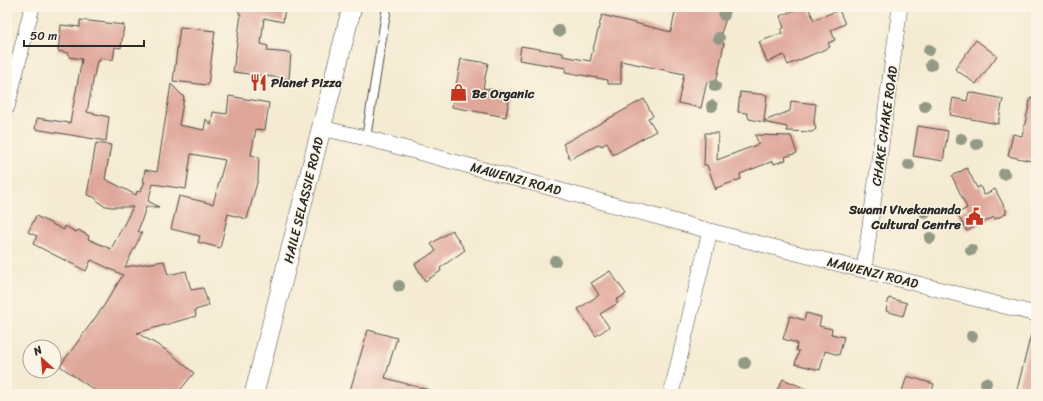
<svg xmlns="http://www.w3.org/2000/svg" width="1043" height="401" viewBox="0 0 1043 401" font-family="Sriracha,sans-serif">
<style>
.building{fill:#dfa69a}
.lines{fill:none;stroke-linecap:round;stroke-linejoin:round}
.service-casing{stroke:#494844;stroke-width:10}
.minor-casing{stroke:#494844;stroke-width:16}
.tertiary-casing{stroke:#494844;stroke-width:20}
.service{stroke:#fff;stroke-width:8}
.minor{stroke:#fff;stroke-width:15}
.tertiary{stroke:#fff;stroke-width:19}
.tree{fill:#929a86}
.labels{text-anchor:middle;stroke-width:3;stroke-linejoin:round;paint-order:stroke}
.poi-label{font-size:13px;font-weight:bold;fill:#2b2b2b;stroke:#fcf5e5;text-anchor:start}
.street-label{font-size:13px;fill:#2b2b2b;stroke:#fcf5e5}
</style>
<rect width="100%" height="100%" fill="#fcf5e5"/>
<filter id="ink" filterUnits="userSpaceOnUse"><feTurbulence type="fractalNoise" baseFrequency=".025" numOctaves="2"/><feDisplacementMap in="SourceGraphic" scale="8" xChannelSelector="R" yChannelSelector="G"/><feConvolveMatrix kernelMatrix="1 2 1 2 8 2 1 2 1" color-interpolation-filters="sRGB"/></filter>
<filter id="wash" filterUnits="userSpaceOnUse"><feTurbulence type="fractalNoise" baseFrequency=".012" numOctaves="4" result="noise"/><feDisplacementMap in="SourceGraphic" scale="16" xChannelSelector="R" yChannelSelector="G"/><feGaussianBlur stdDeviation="0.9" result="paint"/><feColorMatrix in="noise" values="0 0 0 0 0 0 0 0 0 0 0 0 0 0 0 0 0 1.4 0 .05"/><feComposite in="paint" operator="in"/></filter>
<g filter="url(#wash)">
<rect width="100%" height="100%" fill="#f4ebd2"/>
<g id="blocks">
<g class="building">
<path d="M239,7H285L283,22L264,18L261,44L268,46L267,51L291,53L289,79L233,72L241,14H239Z"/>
<path d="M676,7H730L718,42L724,43L718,74L715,83L707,81L701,108L678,103L684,74L621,61V84H608V80L565,72L566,68L519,60L521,46L563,53V56L590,61L602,15L671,32Z"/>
<path d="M802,7H808L814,20L839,10L845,24L831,30L835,40L828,43L830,47L788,65L784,55L767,62L759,42L782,33L781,30L784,28L780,16Z"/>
<path d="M80,20L124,25L121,48L115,47L113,60L100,58V61H97L87,112L109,117L106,141L35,129L37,118L70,123L82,59L69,57V53L58,51L61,25L80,27Z"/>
<path d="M180,27L215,31L208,85L173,81Z"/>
<path d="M976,40L997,56L976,84L955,69Z"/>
<path d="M461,59L488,63L483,88L510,93L506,117L452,107Z"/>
<path d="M171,84L184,97L179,125L204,130L206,119L211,125L213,112L227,114L229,96L269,103L265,130L256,129L251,155L259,157L258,179L247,219L228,214L220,248L198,242L200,236L171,229L179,196L213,204L225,160L191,154L186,189L153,184L148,201L159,207H146L138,231L142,233L125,267L164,261L168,275L186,271L191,290L203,288L209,306L195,310L196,316L137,333L168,351L194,373L177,394H100L60,366L103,307L123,275L91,260L86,271L33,244L37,236L28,232L36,216L64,230L65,226L76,232L78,230L89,236L88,239L111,249L133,207H111L102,205L94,197L87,195L96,143L111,145L105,179L136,195L137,191L140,192L145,182H143L145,170L157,172Z"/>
<path d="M740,92L767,95L764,121L790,111L791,101L816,104L814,122L816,129L812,132L787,131V127L749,119L747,113L738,112Z"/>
<path d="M969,92L1003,99L998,124L950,115L953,98L967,101Z"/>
<path d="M1031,97L1036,98V162L1008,156L1013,134L1022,136Z"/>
<path d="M644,99L653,116L648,118L656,131L613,155L607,143L601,146L600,144L570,159L563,144Z"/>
<path d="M918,126L948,131L943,161L913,156Z"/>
<path d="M705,133H718L717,160L759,144L755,135L791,136L797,153L785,157L786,160L774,164L773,161L740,174L741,179L716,188V190L707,165H704Z"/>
<path d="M967,168L977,188L980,186L984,195L995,189L1006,210V214L995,219L994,217L967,231L957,214L967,208L952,176Z"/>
<path d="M452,230L465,250L440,268L441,271L425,281L415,264L436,251L431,244Z"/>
<path d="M610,271L626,294L616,300L618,303L600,314L609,327L596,336L578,309L599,295L591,283Z"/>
<path d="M889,298L907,303L903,316L886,311Z"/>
<path d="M806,313L821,317L819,326L832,329L831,334L844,337L839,355L825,351L820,370L795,364L799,351L796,350L797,343L783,339L790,316L804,320Z"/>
<path d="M368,330L397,338L385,378L429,390L428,394H349Z"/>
<path d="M1031,334L1036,335V394H1016Z"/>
<path d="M907,376L934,384L931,394H901Z"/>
<path d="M783,379L818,394H775Z"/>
</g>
</g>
</g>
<g filter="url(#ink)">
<use href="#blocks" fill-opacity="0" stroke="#494844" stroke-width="1"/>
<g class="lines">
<defs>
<path id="service" d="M366,138L387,7"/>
<g id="minor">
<path d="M7,107L32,7"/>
<path d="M321,128L366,138L710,231L1036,314"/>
<path d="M864,269L900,7"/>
<path d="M671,394L710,231"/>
</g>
<path id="tertiary" d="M254,394L352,7"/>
</defs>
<use href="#service" class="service-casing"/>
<use href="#minor" class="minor-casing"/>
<use href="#tertiary" class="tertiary-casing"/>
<use href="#service" class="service"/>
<use href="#minor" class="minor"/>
<use href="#tertiary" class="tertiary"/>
</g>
<g class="tree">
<circle cx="724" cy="15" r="6"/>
<circle cx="559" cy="31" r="6"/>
<circle cx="719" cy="38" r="6"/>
<circle cx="929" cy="50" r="6"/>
<circle cx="931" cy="65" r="6"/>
<circle cx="715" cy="86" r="6"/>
<circle cx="712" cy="106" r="6"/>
<circle cx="925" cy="106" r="6"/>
<circle cx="961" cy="139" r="6"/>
<circle cx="977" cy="144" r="6"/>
<circle cx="909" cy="165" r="6"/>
<circle cx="1004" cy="174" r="6"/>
<circle cx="925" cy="212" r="6"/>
<circle cx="930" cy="238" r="6"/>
<circle cx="971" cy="250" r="6"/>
<circle cx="555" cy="261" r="6"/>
<circle cx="399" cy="286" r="6"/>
<circle cx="972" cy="336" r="6"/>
<circle cx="745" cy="363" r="6"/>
<circle cx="986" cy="383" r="6"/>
</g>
</g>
<defs>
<symbol id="restaurant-bare" viewBox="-9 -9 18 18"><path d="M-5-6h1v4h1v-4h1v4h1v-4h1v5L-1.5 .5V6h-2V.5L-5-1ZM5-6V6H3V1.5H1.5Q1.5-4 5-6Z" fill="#c8321e" stroke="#fcf5e5" stroke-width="2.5" paint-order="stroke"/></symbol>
<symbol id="shop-bare" viewBox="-9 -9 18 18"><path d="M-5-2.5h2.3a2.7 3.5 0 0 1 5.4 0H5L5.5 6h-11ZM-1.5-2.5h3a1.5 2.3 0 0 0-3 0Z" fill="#c8321e" stroke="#fcf5e5" stroke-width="2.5" paint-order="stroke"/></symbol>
<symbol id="civic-bare" viewBox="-9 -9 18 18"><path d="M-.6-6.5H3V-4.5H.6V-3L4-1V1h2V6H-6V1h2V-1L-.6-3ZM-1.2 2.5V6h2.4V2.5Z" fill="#c8321e" stroke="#fcf5e5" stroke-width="2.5" paint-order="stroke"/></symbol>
</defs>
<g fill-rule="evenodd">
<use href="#restaurant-bare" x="246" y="70" width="25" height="25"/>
<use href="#shop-bare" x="446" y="80" width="25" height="25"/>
<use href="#civic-bare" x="962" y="204" width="25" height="25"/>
</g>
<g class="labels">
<g class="poi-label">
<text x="271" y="87">Planet Pizza</text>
<text x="472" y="98">Be Organic</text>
<text x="961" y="214" text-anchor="end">Swami Vivekananda<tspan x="961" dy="15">Cultural Centre</tspan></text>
</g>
<g class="street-label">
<text transform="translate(884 126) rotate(-82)" y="5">CHAKE CHAKE ROAD</text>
<text transform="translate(516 178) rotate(15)" y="5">MAWENZI ROAD</text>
<text transform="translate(303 200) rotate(-76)" y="5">HAILE SELASSIE ROAD</text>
<text transform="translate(873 272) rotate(14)" y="5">MAWENZI ROAD</text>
</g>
</g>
<rect width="1043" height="401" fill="none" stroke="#fcf5e5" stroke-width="24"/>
<g transform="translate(42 359) rotate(333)"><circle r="19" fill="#fcf5e5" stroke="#a8a49b"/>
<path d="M0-3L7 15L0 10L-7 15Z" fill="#c8321e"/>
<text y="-6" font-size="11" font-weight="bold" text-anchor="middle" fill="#2b2b2b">N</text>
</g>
<path d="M24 40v6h120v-6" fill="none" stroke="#2b2b2b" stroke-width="2"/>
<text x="30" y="40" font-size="12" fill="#2b2b2b" stroke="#fcf5e5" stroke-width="3" paint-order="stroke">50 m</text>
</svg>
